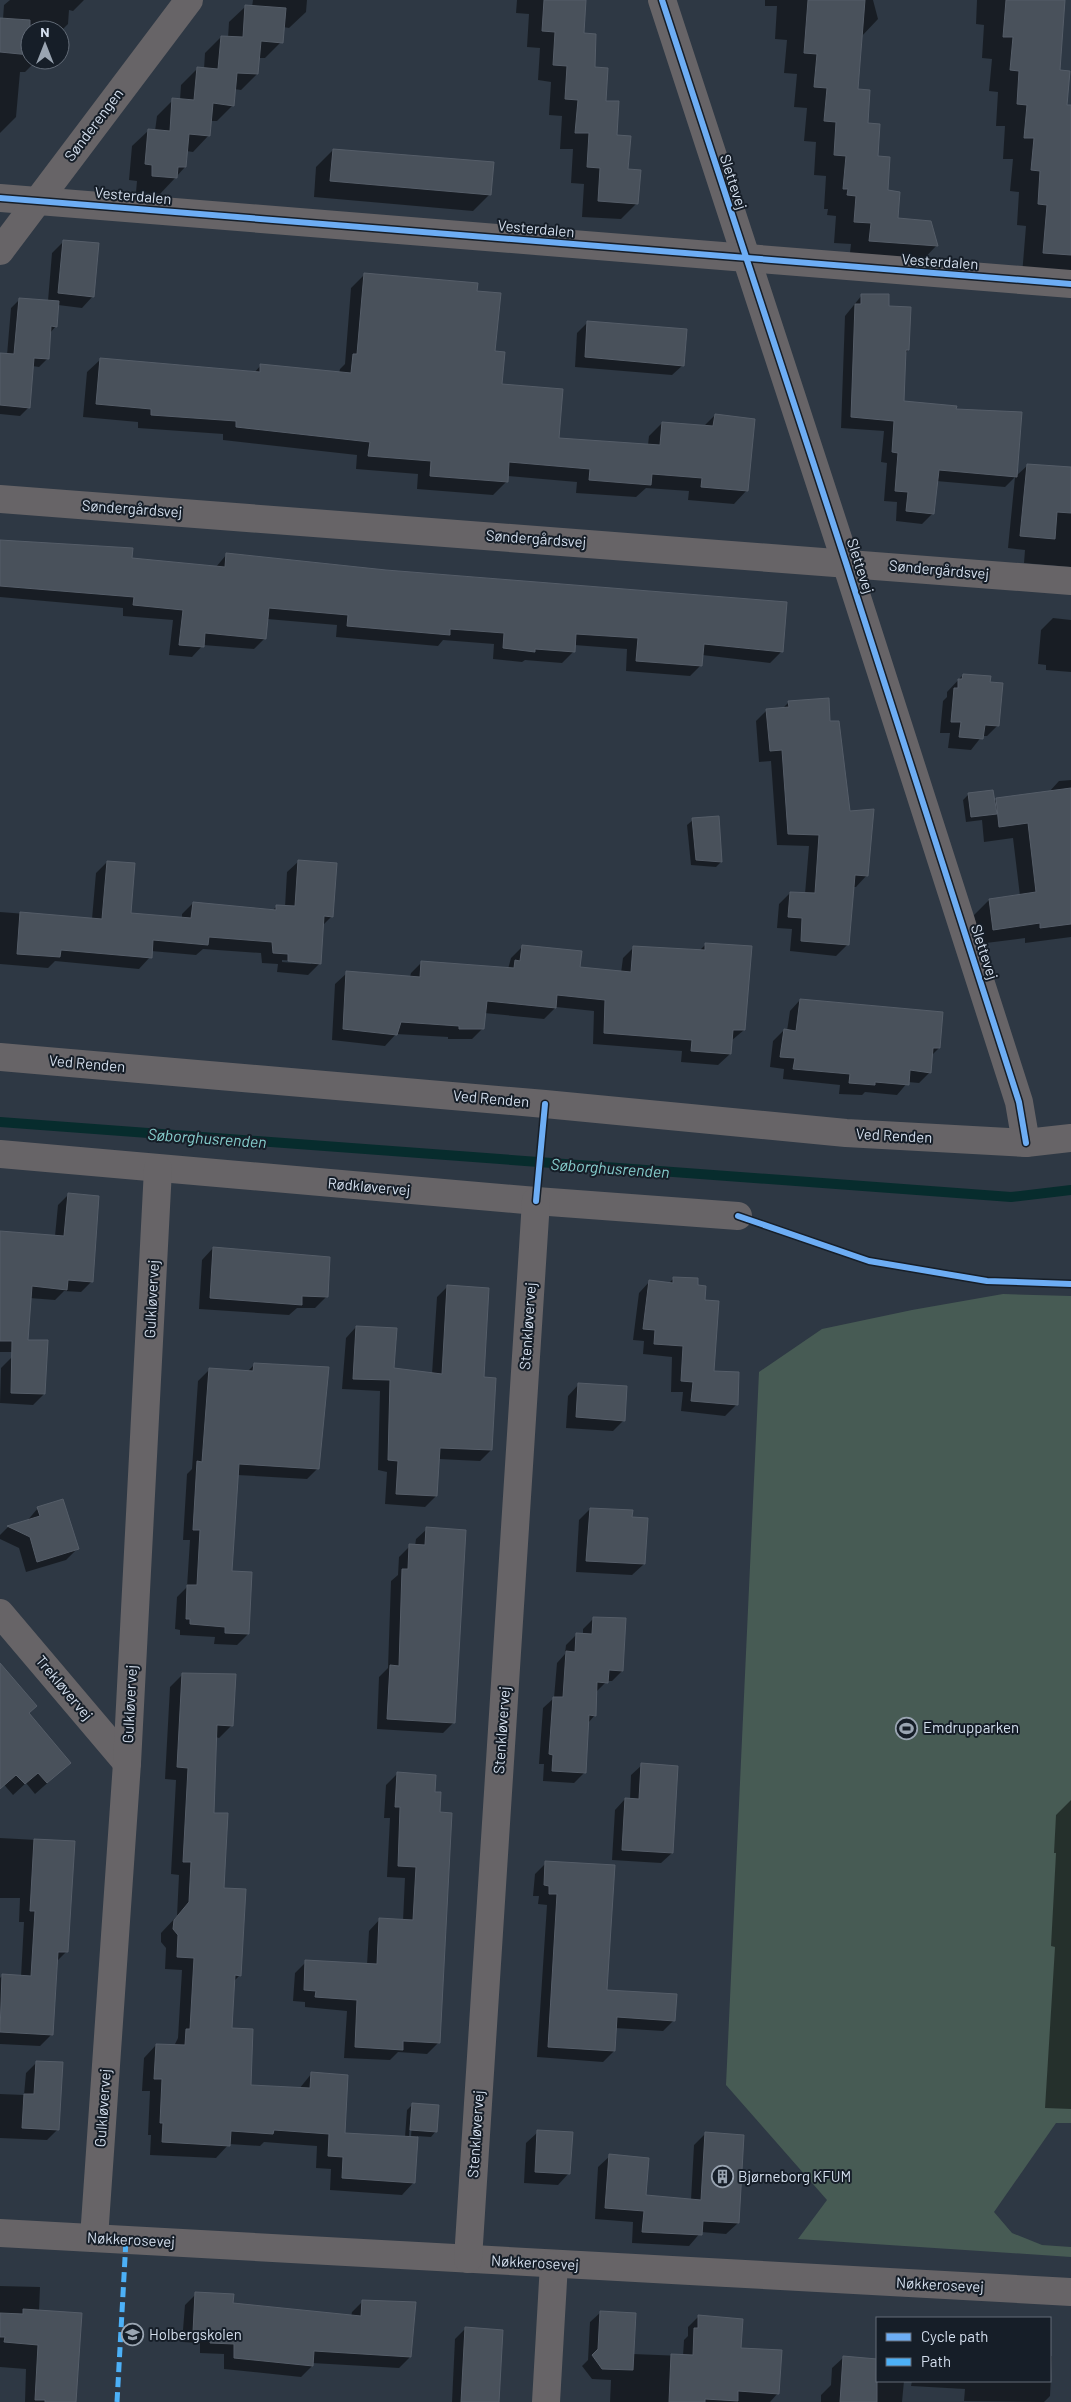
<svg xmlns="http://www.w3.org/2000/svg" width="1071" height="2402" viewBox="0 0 1071 2402" font-family="Barlow,sans-serif">
<style>
.green{fill:#475b54}
.shadow{fill:#0007;fill-rule:evenodd}
.lines{fill:none;stroke-linecap:round;stroke-linejoin:round}
.stream{stroke:#072c2d;stroke-width:10}
.building{fill:#49515b;stroke:#555d68}
.street{stroke:#676467;stroke-width:28}
.quiet{stroke:#4cb0f7;stroke-width:5;stroke-dasharray:10 5;stroke-linecap:butt}
.cycleway-casing{stroke:#161e28;stroke-width:9}
.cycleway{stroke:#6dadf4;stroke-width:6}
.labels{text-anchor:middle;stroke-width:4;stroke-linejoin:round;paint-order:stroke}
.street-label{font-size:15px;fill:#d4dfee;stroke:#161e28}
.poi-label{font-size:15px;fill:#d4dfee;stroke:#161e28;text-anchor:start}
.water-label{font-size:16px;font-style:italic;fill:#86cecd;stroke:#161e28}
</style>
<rect width="100%" height="100%" fill="#2e3844"/>
<path class="green" d="M1003,1294L1071,1296V2123H1056L994,2212L1012,2233L1042,2245L1071,2247V2257L798,2239L827,2200L726,2085L759,1372L822,1329L912,1310Z"/>
<g class="shadow">
<path d="M10,0H84L73,11L69,10L68,24L60,32V30H30V60H37L25,72H20L16,117L0,133V19H3L4,5Z"/>
<path d="M253,0H307L306,12L289,28L283,27L281,42L265,58H258L257,74L241,90L234,89L233,105L217,121H210L209,135L193,152L186,151L185,167L176,177L160,194L136,192L137,181L129,180L132,146L149,130L155,131L157,116L173,100H180L181,85L197,69H204L205,53L221,37L228,38L229,22L246,6L252,7Z"/>
<path d="M517,0H572L637,203L621,219L582,217L584,184L571,183L573,149H560L562,116L549,115L551,82L538,80L540,48L527,47L529,14L516,13Z"/>
<path d="M765,0H873L878,19L861,37L856,90L886,192L897,220L937,245L917,266L849,261L851,244L834,243L836,216L827,215L828,209H824L826,176L814,175L816,142L804,141L807,108L794,107L797,74L784,73L787,40L775,39L777,6H765Z"/>
<path d="M977,0H1064L1059,72L1066,106H1071V278L1022,275L1026,226L1017,225L1019,192L1010,191L1013,159H1003L1005,126H996L998,92L989,91L992,59L982,58L984,25L976,24Z"/>
<path d="M333,150L490,194L473,211L314,197L316,167Z"/>
<path d="M63,242L93,296L82,308L58,305L56,326L50,333L48,358L39,367L32,366L29,407L20,416L0,414V354L7,355L11,308L20,299L48,301L52,253Z"/>
<path d="M365,274L476,292L494,352L501,385L558,439L648,445L649,436L662,423L704,426L715,415L747,490L734,504L688,500L689,491L646,488L636,497L576,493L577,482L507,476V481L493,495L417,489L418,474L356,469L357,455L223,440V434L138,428V422L83,417L87,372L101,359L254,373L261,365L339,373L340,369L345,364L351,288Z"/>
<path d="M862,295L888,307L908,350L905,354L902,402L955,410L1016,476L1028,465L1071,468V567L1024,563L1025,550L1008,548L1015,477L1005,487L936,481L933,513L922,524L896,521L897,502L884,501L887,463L881,462L884,431L841,428L845,316Z"/>
<path d="M588,322L683,365L672,375L575,367L577,333Z"/>
<path d="M0,540L131,559L216,567L227,554L781,652L770,663L702,655L701,665L690,676L626,671L627,649L574,645L573,652L562,663L525,660L522,662L493,659L494,644L443,640L438,646L336,637L337,625L267,619L265,638L254,649L203,645L192,657L169,655L173,620L123,616V608L0,597Z"/>
<path d="M1053,618L1071,620V672L1046,670V665L1038,664L1041,630Z"/>
<path d="M963,675L989,683L998,725L987,736H982L971,750L948,748L950,733H940L943,701L947,697V692Z"/>
<path d="M789,702L829,723L849,812L867,875L856,887H853L848,944L836,956L790,951L792,929L777,928L779,904L790,893L805,894L809,846L777,845L771,761L759,762L756,721L767,710L783,708Z"/>
<path d="M1071,780V937L1025,943V938L978,944L974,915L989,900L1020,896L1013,838L984,842L982,820L966,822L963,800L969,794L994,802L996,800L1049,792L1059,781Z"/>
<path d="M718,818L721,862L716,867L691,865L687,825L693,820Z"/>
<path d="M299,861L332,916L322,926L320,963L308,975L277,972L278,964L262,963L261,953L203,949L196,955L151,951L150,957L139,969L55,961L48,968L0,964V912L92,919L96,873L107,862L130,914L182,919V914L193,903L273,910L277,906L285,907L287,872ZM282,960L311,962V964L282,962Z"/>
<path d="M706,944L744,1030L731,1041L730,1054L718,1065L681,1062L682,1051L593,1044L594,1011L556,1007L544,1019L484,1013L483,1028L472,1039H448V1037L396,1034L385,1046L332,1040L335,984L347,973L410,977L411,973L422,962L508,969L511,958L522,947L579,968L621,973L623,958L634,947L699,951Z"/>
<path d="M800,1000L939,1048L931,1056L930,1072L919,1083L908,1082L897,1095L865,1092L862,1095L839,1094L840,1085L783,1079L784,1069L770,1067L773,1041L784,1030L787,1031L790,1011Z"/>
<path d="M69,1194L92,1281L81,1292L64,1291L55,1300L29,1298L26,1344L44,1394L33,1405L0,1403L1,1368L17,1352H0V1232L55,1236L58,1205Z"/>
<path d="M213,1248L326,1297L315,1308H297L289,1315L199,1309L202,1260Z"/>
<path d="M674,1278L696,1287L703,1301L713,1372L736,1405L725,1416L681,1411L683,1392H671L672,1357L643,1354L644,1341L633,1340L639,1293L650,1281L668,1284Z"/>
<path d="M448,1286L483,1378L491,1450L480,1461L438,1459L436,1496L425,1507L385,1504L387,1472L378,1470L380,1391L342,1389L346,1338L356,1327L393,1369L432,1374L437,1297Z"/>
<path d="M255,1364L318,1468L307,1479L237,1475L231,1572L248,1634L237,1645L214,1644L215,1637L180,1635V1630L175,1629L177,1597L187,1587L190,1540H183L187,1474L192,1469L198,1381L209,1370L247,1372Z"/>
<path d="M579,1384L624,1420L613,1431L566,1428L568,1396Z"/>
<path d="M38,1508L77,1549L66,1560L26,1572L19,1548L0,1539V1535L8,1527L27,1521Z"/>
<path d="M590,1509L631,1518L644,1564L632,1575L576,1572L579,1520Z"/>
<path d="M427,1529L454,1722L443,1733L377,1729L379,1677L388,1668L391,1581L398,1575L399,1557L410,1546H415L416,1539Z"/>
<path d="M594,1618L622,1671L612,1681H607L596,1692L595,1715L588,1723L585,1772L574,1783L543,1781L544,1764H539L543,1708L554,1698L557,1663L565,1654L566,1645L576,1635H583V1629Z"/>
<path d="M0,1665L28,1714L70,1763L35,1794L26,1783L13,1795L0,1780Z"/>
<path d="M183,1674L232,1725L219,1738L216,1737L213,1814L222,1889L240,1975L233,1982L231,2029L250,2086L299,2089L312,2073L344,2134L405,2137L407,2110L413,2104L436,2131L431,2137L417,2136L414,2182L402,2195L330,2190L331,2169L316,2168L317,2146L264,2142L260,2146L229,2144L216,2158L150,2155L151,2135H148L150,2091H142L144,2058L156,2045L174,2046L178,2038L182,1970L165,1969L166,1948L161,1942V1933L177,1916L179,1875L171,1874L176,1780L165,1779L170,1687ZM411,2108H413L411,2137L409,2136Z"/>
<path d="M642,1765L672,1853L661,1863L612,1860L615,1810L625,1799L630,1800L631,1775Z"/>
<path d="M397,1774L434,1776L438,2043L427,2054L398,2052L390,2060L344,2058L347,2011L305,2007V2002L293,2001L295,1973L306,1962L367,1965L369,1931L380,1919L403,1921L405,1878L387,1877L390,1818H384L386,1785Z"/>
<path d="M1071,1800V2109L1045,2108L1055,1947L1051,1946L1056,1853H1054L1056,1815Z"/>
<path d="M0,1838L74,1842L66,1952L56,1962L51,2035L40,2046L0,2044V1978L3,1975L21,1977L24,1922H19L20,1898H0Z"/>
<path d="M546,1863L606,1991L674,2020L663,2031L615,2028L614,2051L603,2062L537,2057L547,1905L538,1904L539,1896H533L535,1874Z"/>
<path d="M37,2062L58,2129L47,2140L0,2138V2094L24,2095L26,2073Z"/>
<path d="M538,2132L569,2173L558,2185L524,2183L526,2143Z"/>
<path d="M706,2133L738,2223L726,2234L701,2232L689,2246L632,2243L633,2222L595,2219L598,2167L610,2156L645,2196L691,2200L694,2145Z"/>
<path d="M0,2286L40,2287L39,2311L75,2402H25L26,2369L0,2367Z"/>
<path d="M196,2294L232,2304L351,2317L352,2312L363,2301L410,2357L399,2368L312,2363V2366L301,2377L224,2369V2354L200,2353V2343L182,2342L185,2305Z"/>
<path d="M601,2312L633,2354L683,2356L684,2340L688,2336V2327L699,2316L739,2349L778,2393L770,2402H610L611,2380L592,2379L582,2366L588,2360L590,2322Z"/>
<path d="M466,2328L497,2402H452L455,2339Z"/>
<path d="M1050,2356H1052L1050,2396L1044,2402L964,2401L965,2389L911,2386L912,2381H1050Z"/>
<path d="M844,2357L877,2360V2381H904L902,2402H821V2395L831,2385L832,2368Z"/>
</g>
<g class="lines">
<path class="stream" d="M0,1122L1011,1197L1071,1190"/>
</g>
<g class="building">
<path d="M544,0H586L584,33L596,34L595,67L608,68L606,101H619L617,135L631,136L628,169L641,170L638,204L598,201L600,168L587,167L589,133H575L578,100L565,99L567,66L553,65L555,32L542,31Z"/>
<path d="M808,0H865L858,89L870,90L868,123L880,124L878,156L890,157L888,190L900,192L898,218L931,221L938,246L869,241L871,223L854,222L856,196L847,195L848,189H843L846,156L834,155L836,122L824,121L827,88L814,87L817,54L804,53Z"/>
<path d="M1006,0H1065L1060,70L1070,71L1067,105H1071V255L1043,253L1047,205L1038,204L1040,171L1031,170L1034,138H1024L1027,105L1017,104L1019,71L1010,70L1013,37H1003Z"/>
<path d="M245,5L286,8L283,43L261,41L258,74L237,73L234,106L213,103L210,136L189,134L186,167H178L177,178L152,176V165L145,164L148,129L170,131L172,98L194,100L197,67L218,69L221,36L243,37Z"/>
<path d="M0,18L30,20V55L0,52Z"/>
<path d="M333,149L494,162L491,195L330,181Z"/>
<path d="M63,240L99,243L94,297L58,293Z"/>
<path d="M364,273L478,283L477,291L501,293L495,351L505,352L502,384L563,389L559,438L660,445L662,422L713,426L715,414L755,419L748,491L701,487L702,478L652,474L651,485L589,480L590,469L509,462L508,482L430,476L431,461L368,456L370,442L236,427V421L151,415V409L96,404L100,358L260,372V364L351,373L353,354H357Z"/>
<path d="M861,294H889V306L911,307L909,350H906L904,401L957,406L956,409L1022,412L1017,477L939,470L934,514L906,511L908,492L895,491L898,453L892,452L894,421L851,417L855,304H861Z"/>
<path d="M19,298L59,301L57,327L51,326L49,359L34,358L30,408L0,405V353L14,354Z"/>
<path d="M587,321L687,329L684,366L585,357Z"/>
<path d="M1027,464L1071,467V513L1057,512L1055,539L1020,536Z"/>
<path d="M0,540L133,548L132,558L225,567L226,553L386,570L787,602L783,652L704,644L702,666L636,661L638,638L576,634L575,652L535,649V652L503,648L504,633L450,629V635L347,626L348,615L269,608L266,639L205,633L204,647L179,645L183,610L133,605L134,597L0,586Z"/>
<path d="M963,674L991,676L990,682L1003,683L999,726L985,725L983,739L959,737L961,722H951L954,688H958V679H962Z"/>
<path d="M829,698L830,721H839L850,811L874,809L868,876L855,875L849,945L801,941L802,918L788,917L790,892L815,893L819,835L788,834L782,750L770,751L766,709L789,707L788,701Z"/>
<path d="M1071,788V924L1040,928V923L993,930L989,899L1036,892L1028,823L999,827L996,798Z"/>
<path d="M993,790L997,814L971,817L968,793Z"/>
<path d="M719,816L722,862L696,860L692,818Z"/>
<path d="M298,860L337,863L333,917L324,916L321,964L288,961V954L273,953L272,942L209,937L208,945L153,940L152,958L61,950L60,957L17,954L20,912L102,919L107,861L135,863L131,913L191,918L193,902L276,910V905L295,906Z"/>
<path d="M705,943L752,946L745,1030H733L731,1054L691,1051L692,1040L604,1033L605,1000L557,995L556,1008L487,1001L484,1029H459V1026L401,1022L397,1035L343,1029L346,971L420,977L421,961L514,968L515,960L520,961L522,945L582,951L580,967L631,972L633,946L705,950Z"/>
<path d="M800,999L943,1012L940,1048H933L931,1073L910,1070L909,1085L875,1082V1085L849,1083L850,1074L793,1069L795,1058L780,1057L784,1029L796,1031Z"/>
<path d="M68,1193L99,1196L93,1282L68,1280L67,1290L32,1286L28,1340H48L45,1394L11,1393L12,1341H0V1231L64,1236Z"/>
<path d="M213,1247L330,1257L328,1297L302,1296V1305L210,1298Z"/>
<path d="M673,1277L698,1278V1285L706,1286L705,1300L719,1301L714,1371L739,1372L738,1405L691,1401L693,1382L681,1381L683,1346L654,1344L655,1330L643,1329L649,1280L673,1283Z"/>
<path d="M447,1285L489,1288L484,1377L496,1378L492,1450L440,1448L437,1496L396,1494L398,1461L388,1460L390,1380L353,1379L356,1326L397,1328L394,1368L442,1374Z"/>
<path d="M254,1363L329,1367L319,1469L239,1464L232,1571L252,1572L249,1634L225,1633V1627L190,1624V1619H186L187,1585H197L200,1530H193L197,1461L202,1462L209,1368L253,1371Z"/>
<path d="M578,1383L627,1386L625,1421L576,1417Z"/>
<path d="M63,1499L79,1549L37,1562L30,1537L7,1526L40,1516L37,1507Z"/>
<path d="M590,1508L633,1510L632,1517L648,1518L645,1564L586,1561Z"/>
<path d="M426,1527L466,1530L455,1723L387,1719L390,1665L399,1666L402,1569H408L409,1544L425,1545Z"/>
<path d="M593,1617L626,1618L623,1671L609,1670L608,1683L597,1682L596,1716L589,1715L586,1773L552,1771L553,1755L549,1754L553,1697H563L566,1651L575,1652L576,1633L592,1634Z"/>
<path d="M0,1663L37,1706L29,1713L71,1763L47,1783L38,1773L25,1784L16,1775L0,1789Z"/>
<path d="M182,1673L236,1674L233,1726L217,1725L214,1813H228L224,1888L246,1889L241,1976L235,1975L232,2028L253,2029L251,2085L310,2088L311,2072L348,2075L345,2133L418,2137L415,2183L342,2178L343,2157L328,2156L329,2134L274,2130L273,2134L231,2131L230,2146L162,2142L163,2123H160L162,2079H154L156,2044L185,2045L186,2029H190L194,1958L177,1957L178,1935L173,1929L174,1920L189,1902L191,1862H183L188,1768L177,1767Z"/>
<path d="M641,1763L678,1766L673,1853L622,1850L625,1798L639,1799Z"/>
<path d="M397,1772L436,1775L435,1792H441L440,1812L452,1813L440,2043L403,2041V2050L355,2047L357,2000L315,1997L316,1991L304,1990L305,1960L377,1964L379,1918L413,1920L416,1867L398,1866L400,1807H395Z"/>
<path d="M34,1839L75,1841L68,1952H58L53,2035L0,2032L2,1974L31,1976L35,1911H30Z"/>
<path d="M545,1861L615,1865L607,1990L677,1994L675,2021L617,2017L615,2051L548,2047L557,1894H549V1886L544,1885Z"/>
<path d="M36,2061L63,2062L59,2130L22,2128L24,2094H34Z"/>
<path d="M412,2103L439,2105L437,2132L410,2130Z"/>
<path d="M537,2130L573,2132L570,2174L535,2172Z"/>
<path d="M705,2132L744,2135L739,2223L703,2221L702,2235L642,2232L644,2211L605,2208L609,2154L649,2158L646,2195L701,2200Z"/>
<path d="M195,2292L234,2294L233,2303L361,2316L362,2300L416,2302L411,2357L314,2351L313,2366L234,2358V2344L210,2343L211,2333L193,2332Z"/>
<path d="M23,2309L82,2313L76,2402H45V2400H35L38,2345L4,2342L5,2337H0V2313L23,2314Z"/>
<path d="M600,2311L636,2313L633,2370L602,2369L592,2355L598,2349Z"/>
<path d="M698,2315L743,2319L741,2348L782,2350L779,2394L738,2391V2401L705,2399V2402H669L671,2354L693,2355L694,2328H698Z"/>
<path d="M465,2327L503,2330L499,2402H461Z"/>
<path d="M843,2356L877,2359V2402H840Z"/>
</g>
<g class="lines">
<g class="street">
<path d="M662,0L846,563L1019,1102L1026,1143"/>
<path d="M0,198L1071,284"/>
<path d="M0,251L189,0"/>
<path d="M0,499L1071,581"/>
<path d="M0,1057L545,1104L846,1133L1026,1143L1071,1138"/>
<path d="M0,1154L536,1201L738,1216"/>
<path d="M0,1613L127,1763"/>
<path d="M0,2233L1071,2292"/>
<path d="M94,2238L127,1763L158,1169"/>
<path d="M468,2259L536,1201"/>
<path d="M546,2402L554,2264"/>
</g>
<path class="quiet" d="M117,2402L126,2240"/>
<defs>
<g id="cycleway">
<path d="M662,0L846,563L1019,1102L1026,1143"/>
<path d="M0,198L1071,284"/>
<path d="M536,1201L545,1104"/>
<path d="M738,1216L869,1261L987,1281L1071,1284"/>
</g>
</defs>
<use href="#cycleway" class="cycleway-casing"/>
<use href="#cycleway" class="cycleway"/>
</g>
<defs>
<symbol id="stadium-ring" viewBox="-11 -11 22 22"><circle r="9.5" fill="#161e28" stroke="#9aa5b2" stroke-width="1.5"/><path d="M0-5a6.5 5 0 1 0 0 10a6.5 5 0 1 0 0-10ZM-3.5-1.8h7v3.6h-7Z" fill="#9aa5b2"/></symbol>
<symbol id="building-ring" viewBox="-11 -11 22 22"><circle r="9.5" fill="#161e28" stroke="#9aa5b2" stroke-width="1.5"/><path d="M-4-6H4V6H1V3H-1V6H-4ZM-2.5-4.3h1.7v1.8h-1.7ZM.8-4.3h1.7v1.8H.8ZM-2.5-1h1.7V.8h-1.7ZM.8-1h1.7V.8H.8Z" fill="#9aa5b2"/></symbol>
<symbol id="school-ring" viewBox="-11 -11 22 22"><circle r="9.5" fill="#161e28" stroke="#9aa5b2" stroke-width="1.5"/><path d="M0-5L7-2L0 1L-7-2ZM-4 1L0 2.5L4 1V4Q0 6-4 4Z" fill="#9aa5b2"/></symbol>
</defs>
<g fill-rule="evenodd">
<use href="#stadium-ring" x="894" y="1716" width="25" height="25"/>
<use href="#building-ring" x="710" y="2164" width="25" height="25"/>
<use href="#school-ring" x="120" y="2322" width="25" height="25"/>
</g>
<g class="labels">
<g class="street-label">
<text transform="translate(94 125) rotate(-53)" y="5">Sønderengen</text>
<text transform="translate(733 182) rotate(72)" y="5">Slettevej</text>
<text transform="translate(133 196) rotate(5)" y="5">Vesterdalen</text>
<text transform="translate(536 229) rotate(5)" y="5">Vesterdalen</text>
<text transform="translate(940 262) rotate(4)" y="5">Vesterdalen</text>
<text transform="translate(132 509) rotate(4)" y="5">Søndergårdsvej</text>
<text transform="translate(536 539) rotate(4)" y="5">Søndergårdsvej</text>
<text transform="translate(860 566) rotate(72)" y="5">Slettevej</text>
<text transform="translate(939 570) rotate(5)" y="5">Søndergårdsvej</text>
<text transform="translate(984 952) rotate(72)" y="5">Slettevej</text>
<text transform="translate(87 1064) rotate(5)" y="5">Ved Renden</text>
<text transform="translate(491 1099) rotate(5)" y="5">Ved Renden</text>
<text transform="translate(894 1136) rotate(3)" y="5">Ved Renden</text>
<text transform="translate(369 1187) rotate(5)" y="5">Rødkløvervej</text>
<text transform="translate(152 1299) rotate(-87)" y="5">Gulkløvervej</text>
<text transform="translate(528 1326) rotate(-86)" y="5">Stenkløvervej</text>
<text transform="translate(64 1688) rotate(50)" y="5">Trekløvervej</text>
<text transform="translate(130 1704) rotate(-87)" y="5">Gulkløvervej</text>
<text transform="translate(502 1730) rotate(-86)" y="5">Stenkløvervej</text>
<text transform="translate(103 2108) rotate(-86)" y="5">Gulkløvervej</text>
<text transform="translate(476 2134) rotate(-86)" y="5">Stenkløvervej</text>
<text transform="translate(131 2240) rotate(3)" y="5">Nøkkerosevej</text>
<text transform="translate(535 2263) rotate(3)" y="5">Nøkkerosevej</text>
<text transform="translate(940 2285) rotate(3)" y="5">Nøkkerosevej</text>
</g>
<g class="poi-label">
<text x="923" y="1733">Emdrupparken</text>
<text x="738" y="2182">Bjørneborg KFUM</text>
<text x="149" y="2340">Holbergskolen</text>
</g>
<g class="water-label">
<text transform="translate(207 1138) rotate(4)" y="6">Søborghusrenden</text>
<text transform="translate(610 1168) rotate(4)" y="6">Søborghusrenden</text>
</g>
</g>
<rect x="876" y="2317" width="175" height="65" fill="#161e28" stroke="#626b77"/>
<rect x="886" y="2333" width="25" height="8" fill="#6dadf4" stroke="#626b77"/>
<text x="921" y="2342" font-size="15" fill="#d4dfee">Cycle path</text>
<rect x="886" y="2358" width="25" height="8" fill="#4cb0f7" stroke="#626b77"/>
<text x="921" y="2367" font-size="15" fill="#d4dfee">Path</text>
<g transform="translate(45 45)"><circle r="24" fill="#161e28" stroke="#626b77"/>
<path d="M0-4L9 19L0 12L-9 19Z" fill="#9aa5b2"/>
<text y="-8" font-size="14" font-weight="bold" text-anchor="middle" fill="#d4dfee">N</text>
</g>
</svg>
